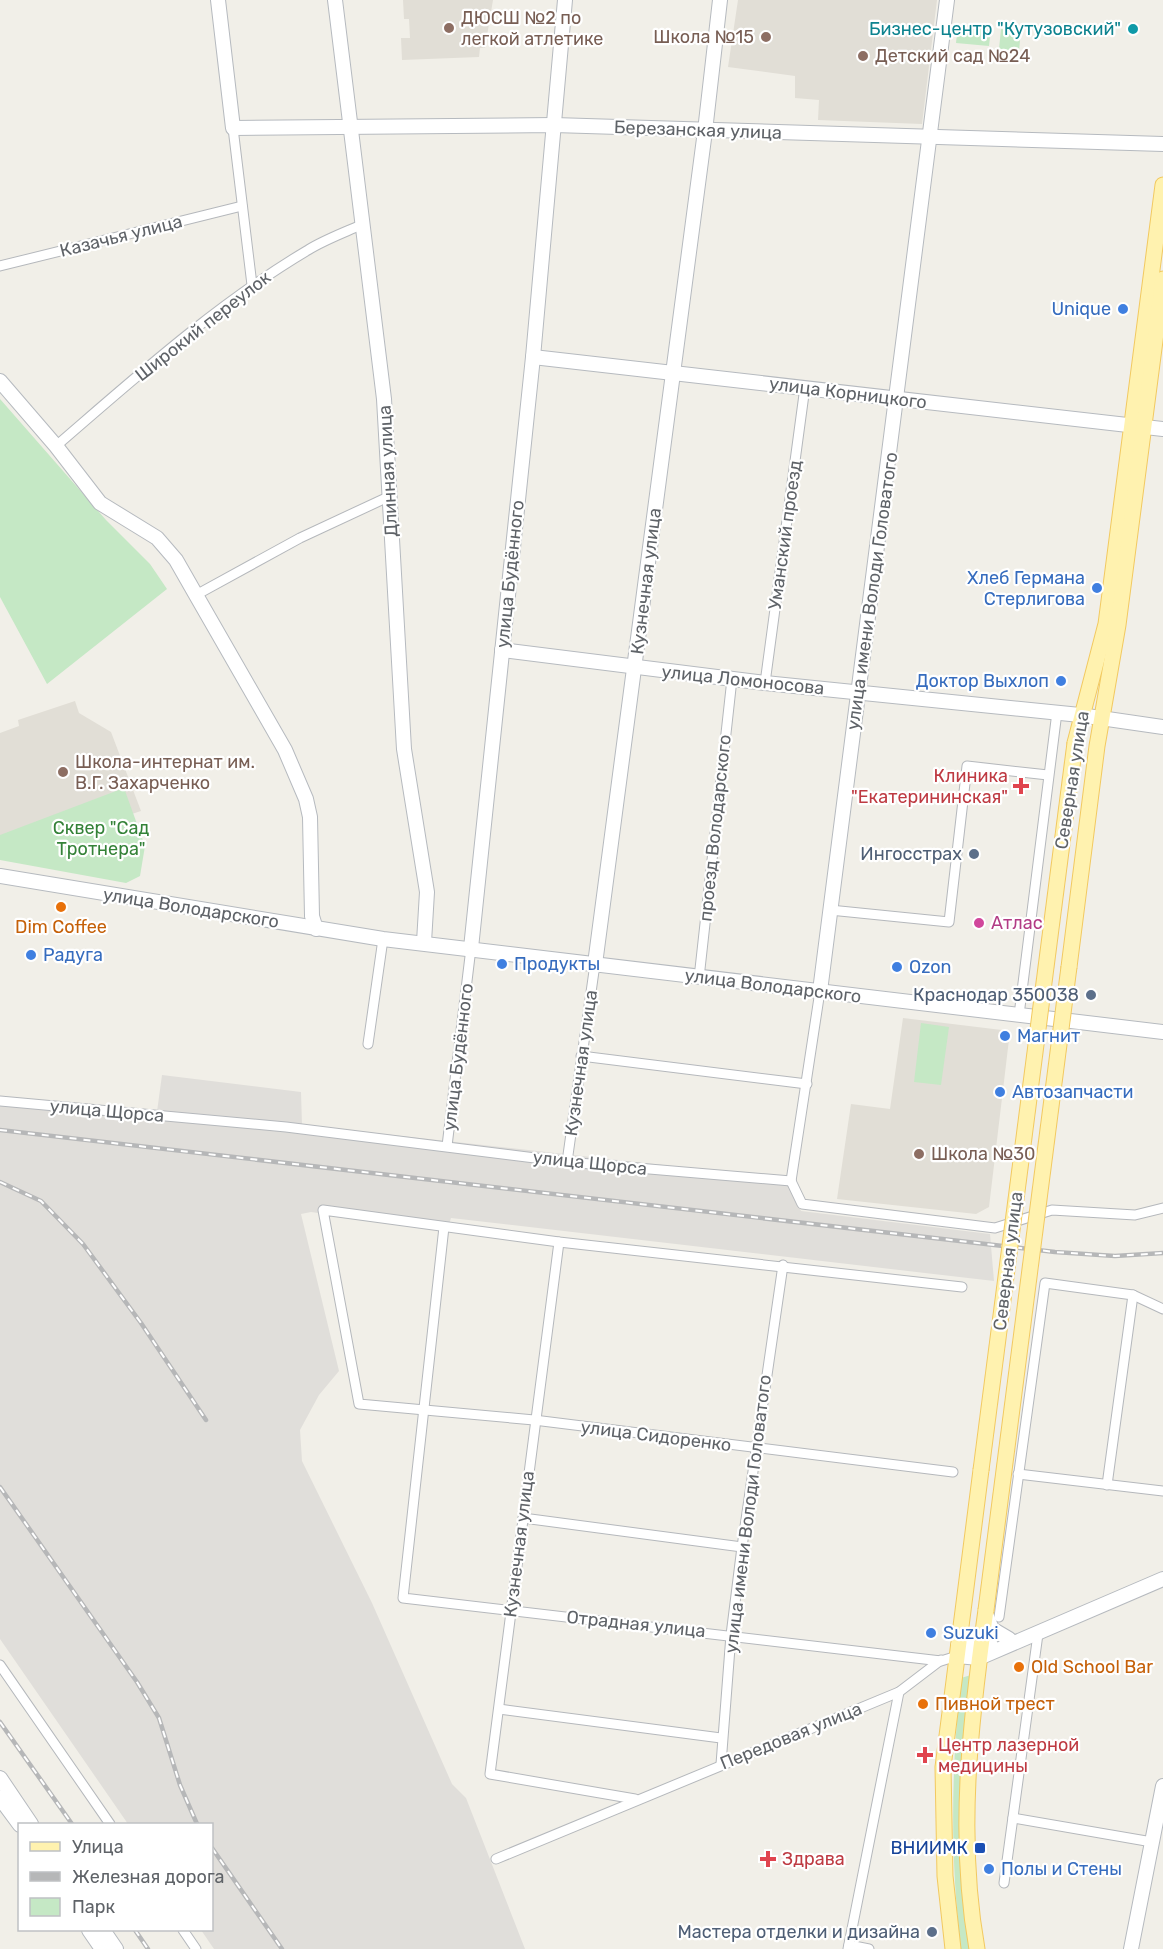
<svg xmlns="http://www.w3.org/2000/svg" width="1163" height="1949" viewBox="0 0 1163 1949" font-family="Rubik,sans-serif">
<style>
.industrial{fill:#e0deda}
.education{fill:#e1ded6}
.green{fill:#c5e8c5}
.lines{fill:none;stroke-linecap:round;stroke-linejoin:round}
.street-casing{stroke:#b5b8bc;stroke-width:11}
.secondary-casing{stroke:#b6babf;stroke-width:16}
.primary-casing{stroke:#f2c960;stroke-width:17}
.street{stroke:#fff;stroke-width:9}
.secondary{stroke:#fff;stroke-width:14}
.primary{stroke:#fff2af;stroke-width:15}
.rail-casing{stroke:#b6b7b8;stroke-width:4.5}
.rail{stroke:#fff;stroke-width:2;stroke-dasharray:7;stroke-linecap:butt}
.primary-bridge-casing{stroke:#f2c960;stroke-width:17;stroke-linecap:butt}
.primary-bridge{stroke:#fff2af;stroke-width:15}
.education-dot{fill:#8d6e63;stroke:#fff;stroke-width:2}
.culture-dot{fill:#0f9aa8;stroke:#fff;stroke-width:2}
.shop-dot{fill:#3f7fe0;stroke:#fff;stroke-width:2}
.health-dot{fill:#e0444e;stroke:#fff;stroke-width:2}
.service-dot{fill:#5c6f8a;stroke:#fff;stroke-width:2}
.food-dot{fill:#e8710a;stroke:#fff;stroke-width:2}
.hotel-dot{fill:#d1479c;stroke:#fff;stroke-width:2}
.transit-dot{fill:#1a4fb4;stroke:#fff;stroke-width:2}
.labels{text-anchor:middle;stroke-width:4.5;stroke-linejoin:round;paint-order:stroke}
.education-label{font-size:18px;fill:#785e54;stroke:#fff;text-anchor:start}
.culture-label{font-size:18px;fill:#0d838f;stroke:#fff;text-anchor:end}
.street-label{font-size:18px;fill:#5f6368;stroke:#fff}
.shop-label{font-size:18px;fill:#366cbe;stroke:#fff;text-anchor:start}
.health-label{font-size:18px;fill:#be3a42;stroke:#fff;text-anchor:start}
.park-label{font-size:18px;fill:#348238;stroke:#fff}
.service-label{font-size:18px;fill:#4e5e75;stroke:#fff;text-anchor:end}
.hotel-label{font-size:18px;fill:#b23c85;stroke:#fff;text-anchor:start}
.food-label{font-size:18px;fill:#c56008;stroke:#fff;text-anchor:start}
.transit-label{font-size:18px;fill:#164399;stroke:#fff;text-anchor:end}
</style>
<rect width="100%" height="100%" fill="#f1efe8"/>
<path class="industrial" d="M162,1075L301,1092L302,1125L789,1179L801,1211L990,1234L994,1281L451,1218L447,1231L311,1212L301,1214L339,1371L319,1395L300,1430L302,1461L372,1603L452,1784L466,1798L525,1949H214L201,1930H212V1824H128L0,1639V1105L156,1119Z"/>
<g class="education">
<path d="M403,0H493L485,48H480L479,57L402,60L401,38H410L409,19H404Z"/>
<path d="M738,0H937L922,124L818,120L819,100L795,98V76L728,67Z"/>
<path d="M75,701L79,713L111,732L141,811L0,857V733L19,726L18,720Z"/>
<path d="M903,1018L1010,1031L989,1207L976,1214L837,1199L851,1104L890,1109Z"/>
</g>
<g class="green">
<path d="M958,24L991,28L989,46L956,43Z"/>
<path d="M1001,29L1021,30L1019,51L999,49Z"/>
<path d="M0,399L106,520L150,564L167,589L47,684L0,597Z"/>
<path d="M124,788L145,846L140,876L126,883L0,860V835Z"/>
<path d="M921,1023L949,1027L941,1085L914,1082Z"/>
<path d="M971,1675L960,1797L971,1949H961C950,1857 951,1770 961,1678Z"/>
</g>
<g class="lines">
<defs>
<g id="street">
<path d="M233,128L252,285"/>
<path d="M0,266L242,206"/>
<path d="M56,446C136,377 217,304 308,250C324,240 343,233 361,225"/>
<path d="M196,595L300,538L388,497"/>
<path d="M765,683L805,387"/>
<path d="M830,910L949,922L967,766L1048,775"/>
<path d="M699,978L732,679"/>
<path d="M1019,1015L1057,712"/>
<path d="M368,1044L383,939"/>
<path d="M581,1056L807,1084"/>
<path d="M0,1101L286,1127L567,1162L791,1181"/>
<path d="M447,1146L471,948"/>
<path d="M567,1162L595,964"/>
<path d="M791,1181L802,1204L995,1228L1052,1210L1135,1215L1163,1208"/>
<path d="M791,1181L820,991"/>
<path d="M444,1227L403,1598L941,1661L957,1656"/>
<path d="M559,1242L490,1774L635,1799"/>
<path d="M953,1472L534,1420L359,1404L323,1210L559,1242L962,1287"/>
<path d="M1018,1474L1163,1491"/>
<path d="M1107,1485L1133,1295"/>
<path d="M523,1518L742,1547"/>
<path d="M999,1617L1045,1283L1133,1295L1163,1309"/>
<path d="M0,1665L110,1824"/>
<path d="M499,1709L721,1738"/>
<path d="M721,1764L731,1635L742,1547L783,1265"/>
<path d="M1013,1818L1152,1842"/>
<path d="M496,1859L899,1692L941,1660"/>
<path d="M1004,1883L1038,1634"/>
<path d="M183,1930L196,1949"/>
<path d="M849,1945L869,1949"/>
<path d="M848,1949L899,1692"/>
</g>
<g id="secondary">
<path d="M218,0L233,128L554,125L1163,144"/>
<path d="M335,0L384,399L404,749L427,892L424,942"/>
<path d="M533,357L1163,429"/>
<path d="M0,381L56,446L100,503L157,538L176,560L196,595L285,750L306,799L310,817L312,916L316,929"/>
<path d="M502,650L765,683L1080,715L1163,727"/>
<path d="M0,876L383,939L1163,1032"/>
<path d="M471,948L533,357L565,0"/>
<path d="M595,964L705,131L720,0"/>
<path d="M820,991L947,0"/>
<path d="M986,1614L992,1629L1009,1639"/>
<path d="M958,1646L980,1648L991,1645"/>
<path d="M957,1656L979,1658L1163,1579"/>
<path d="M0,1778L31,1824"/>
<path d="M0,1798L20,1825"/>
<path d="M89,1930L102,1949"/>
<path d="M103,1930L116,1949"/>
<path d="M1131,1949L1163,1786"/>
</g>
<g id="primary">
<path d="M1075,743L1106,624L1163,185"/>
<path d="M1069,967L1097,746L1118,625L1163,279"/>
<path d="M953,1949L945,1876L943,1767L981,1470"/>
<path d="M977,1949C957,1836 970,1723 986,1610"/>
</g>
</defs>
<use href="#street" class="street-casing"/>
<use href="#secondary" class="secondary-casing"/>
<use href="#primary" class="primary-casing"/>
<use href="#street" class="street"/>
<use href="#secondary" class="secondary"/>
<use href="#primary" class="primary"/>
<defs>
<g id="rail">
<path d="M0,1130L1055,1252L1115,1256L1163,1253"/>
<path d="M0,1182L41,1201L83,1244L141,1323L206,1420"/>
<path d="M0,1487L137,1682L159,1718L180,1785L197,1824"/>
<path d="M0,1722L72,1824"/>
<path d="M212,1848L282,1949"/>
<path d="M135,1930L148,1949"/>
</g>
</defs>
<use href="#rail" class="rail-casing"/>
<use href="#rail" class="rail"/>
<defs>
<g id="primary-bridge">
<path d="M981,1470L1075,743"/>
<path d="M986,1610L1069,967"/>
</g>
</defs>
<use href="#primary-bridge" class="primary-bridge-casing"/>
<use href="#primary-bridge" class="primary-bridge"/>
</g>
<g class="education-dot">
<circle cx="449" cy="28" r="6"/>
<circle cx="766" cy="37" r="6"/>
<circle cx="863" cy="56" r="6"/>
<circle cx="63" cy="772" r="6"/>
<circle cx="919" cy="1154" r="6"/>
</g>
<circle class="culture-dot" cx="1133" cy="29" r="6"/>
<g class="shop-dot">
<circle cx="1123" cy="309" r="6"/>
<circle cx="1097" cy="588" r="6"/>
<circle cx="1061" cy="681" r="6"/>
<circle cx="31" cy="955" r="6"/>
<circle cx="502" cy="964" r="6"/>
<circle cx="897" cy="967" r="6"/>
<circle cx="1005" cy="1036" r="6"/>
<circle cx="1000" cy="1092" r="6"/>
<circle cx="931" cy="1633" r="6"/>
<circle cx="989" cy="1869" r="6"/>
</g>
<g class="health-dot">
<path d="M1018 777h6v6h6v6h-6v6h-6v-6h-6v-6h6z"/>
<path d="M922 1746h6v6h6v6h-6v6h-6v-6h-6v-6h6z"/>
<path d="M765 1850h6v6h6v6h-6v6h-6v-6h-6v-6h6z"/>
</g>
<g class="service-dot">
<circle cx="974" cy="854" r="6"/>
<circle cx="1091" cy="995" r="6"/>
<circle cx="932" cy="1932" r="6"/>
</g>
<g class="food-dot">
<circle cx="61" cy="907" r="6"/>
<circle cx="1019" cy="1667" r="6"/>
<circle cx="923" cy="1704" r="6"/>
</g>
<circle class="hotel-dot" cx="979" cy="923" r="6"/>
<rect class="transit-dot" x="974" y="1842" width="12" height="12" rx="3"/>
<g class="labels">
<g class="education-label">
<text x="461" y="24">ДЮСШ №2 по<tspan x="461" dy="21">легкой атлетике</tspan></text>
<text x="754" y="43" text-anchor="end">Школа №15</text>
<text x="875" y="62">Детский сад №24</text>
<text x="75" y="768">Школа-интернат им.<tspan x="75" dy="21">В.Г. Захарченко</tspan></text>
<text x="931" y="1160">Школа №30</text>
</g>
<g class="culture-label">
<text x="1121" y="35">Бизнес-центр "Кутузовский"</text>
</g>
<g class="street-label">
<text transform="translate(698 130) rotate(2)" y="6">Березанская улица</text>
<text transform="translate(121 236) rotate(-14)" y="6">Казачья улица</text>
<text transform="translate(203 326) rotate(-38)" y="6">Широкий переулок</text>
<text transform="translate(848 393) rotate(7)" y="6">улица Корницкого</text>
<text transform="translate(388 471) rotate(-93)" y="6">Длинная улица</text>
<text transform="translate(785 535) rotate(-82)" y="6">Уманский проезд</text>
<text transform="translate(510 574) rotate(-84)" y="6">улица Будённого</text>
<text transform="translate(646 581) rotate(-83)" y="6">Кузнечная улица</text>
<text transform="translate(872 591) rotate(-82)" y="6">улица имени Володи Головатого</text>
<text transform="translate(743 680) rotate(6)" y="6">улица Ломоносова</text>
<text transform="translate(1072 780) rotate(-81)" y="6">Северная улица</text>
<text transform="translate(715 828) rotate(-84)" y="6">проезд Володарского</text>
<text transform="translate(191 908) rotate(9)" y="6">улица Володарского</text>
<text transform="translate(773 986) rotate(7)" y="6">улица Володарского</text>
<text transform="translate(458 1057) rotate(-83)" y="6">улица Будённого</text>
<text transform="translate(581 1063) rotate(-82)" y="6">Кузнечная улица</text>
<text transform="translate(107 1111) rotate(5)" y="6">улица Щорса</text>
<text transform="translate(590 1163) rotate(6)" y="6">улица Щорса</text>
<text transform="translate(1008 1261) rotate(-83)" y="6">Северная улица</text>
<text transform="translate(656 1436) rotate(7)" y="6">улица Сидоренко</text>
<text transform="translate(748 1514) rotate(-83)" y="6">улица имени Володи Головатого</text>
<text transform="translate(519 1544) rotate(-83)" y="6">Кузнечная улица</text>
<text transform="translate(636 1624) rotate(6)" y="6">Отрадная улица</text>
<text transform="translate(791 1736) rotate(-22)" y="6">Передовая улица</text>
</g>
<g class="shop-label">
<text x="1111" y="315" text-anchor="end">Unique</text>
<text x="1085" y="584" text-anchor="end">Хлеб Германа<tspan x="1085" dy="21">Стерлигова</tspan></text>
<text x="1049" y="687" text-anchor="end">Доктор Выхлоп</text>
<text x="43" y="961">Радуга</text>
<text x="514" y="970">Продукты</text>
<text x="909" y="973">Ozon</text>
<text x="1017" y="1042">Магнит</text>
<text x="1012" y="1098">Автозапчасти</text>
<text x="943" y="1639">Suzuki</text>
<text x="1001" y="1875">Полы и Стены</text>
</g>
<g class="health-label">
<text x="1008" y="782" text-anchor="end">Клиника<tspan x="1008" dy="21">"Екатерининская"</tspan></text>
<text x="938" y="1751">Центр лазерной<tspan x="938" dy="21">медицины</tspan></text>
<text x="782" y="1865">Здрава</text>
</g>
<g class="park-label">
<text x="101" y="834">Сквер "Сад<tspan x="101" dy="21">Тротнера"</tspan></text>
</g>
<g class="service-label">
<text x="962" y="860">Ингосстрах</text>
<text x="1079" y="1001">Краснодар 350038</text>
<text x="920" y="1938">Мастера отделки и дизайна</text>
</g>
<g class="hotel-label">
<text x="991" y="929">Атлас</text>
</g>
<g class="food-label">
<text x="61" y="933" text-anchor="middle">Dim Coffee</text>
<text x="1031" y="1673">Old School Bar</text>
<text x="935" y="1710">Пивной трест</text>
</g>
<g class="transit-label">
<text x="968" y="1854">ВНИИМК</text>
</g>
</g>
<rect x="18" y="1823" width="195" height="108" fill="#ffffff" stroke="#bfc1c3" stroke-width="1.5"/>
<rect x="30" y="1842" width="30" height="9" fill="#fff2af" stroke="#bfc1c3" stroke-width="1.5"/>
<text x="72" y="1853" font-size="18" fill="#5f6368">Улица</text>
<rect x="30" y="1872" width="30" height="9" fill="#b6b7b8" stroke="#bfc1c3" stroke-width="1.5"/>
<text x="72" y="1883" font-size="18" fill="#5f6368">Железная дорога</text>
<rect x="30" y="1898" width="30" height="18" fill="#c5e8c5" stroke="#bfc1c3" stroke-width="1.5"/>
<text x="72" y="1913" font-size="18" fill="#5f6368">Парк</text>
</svg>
